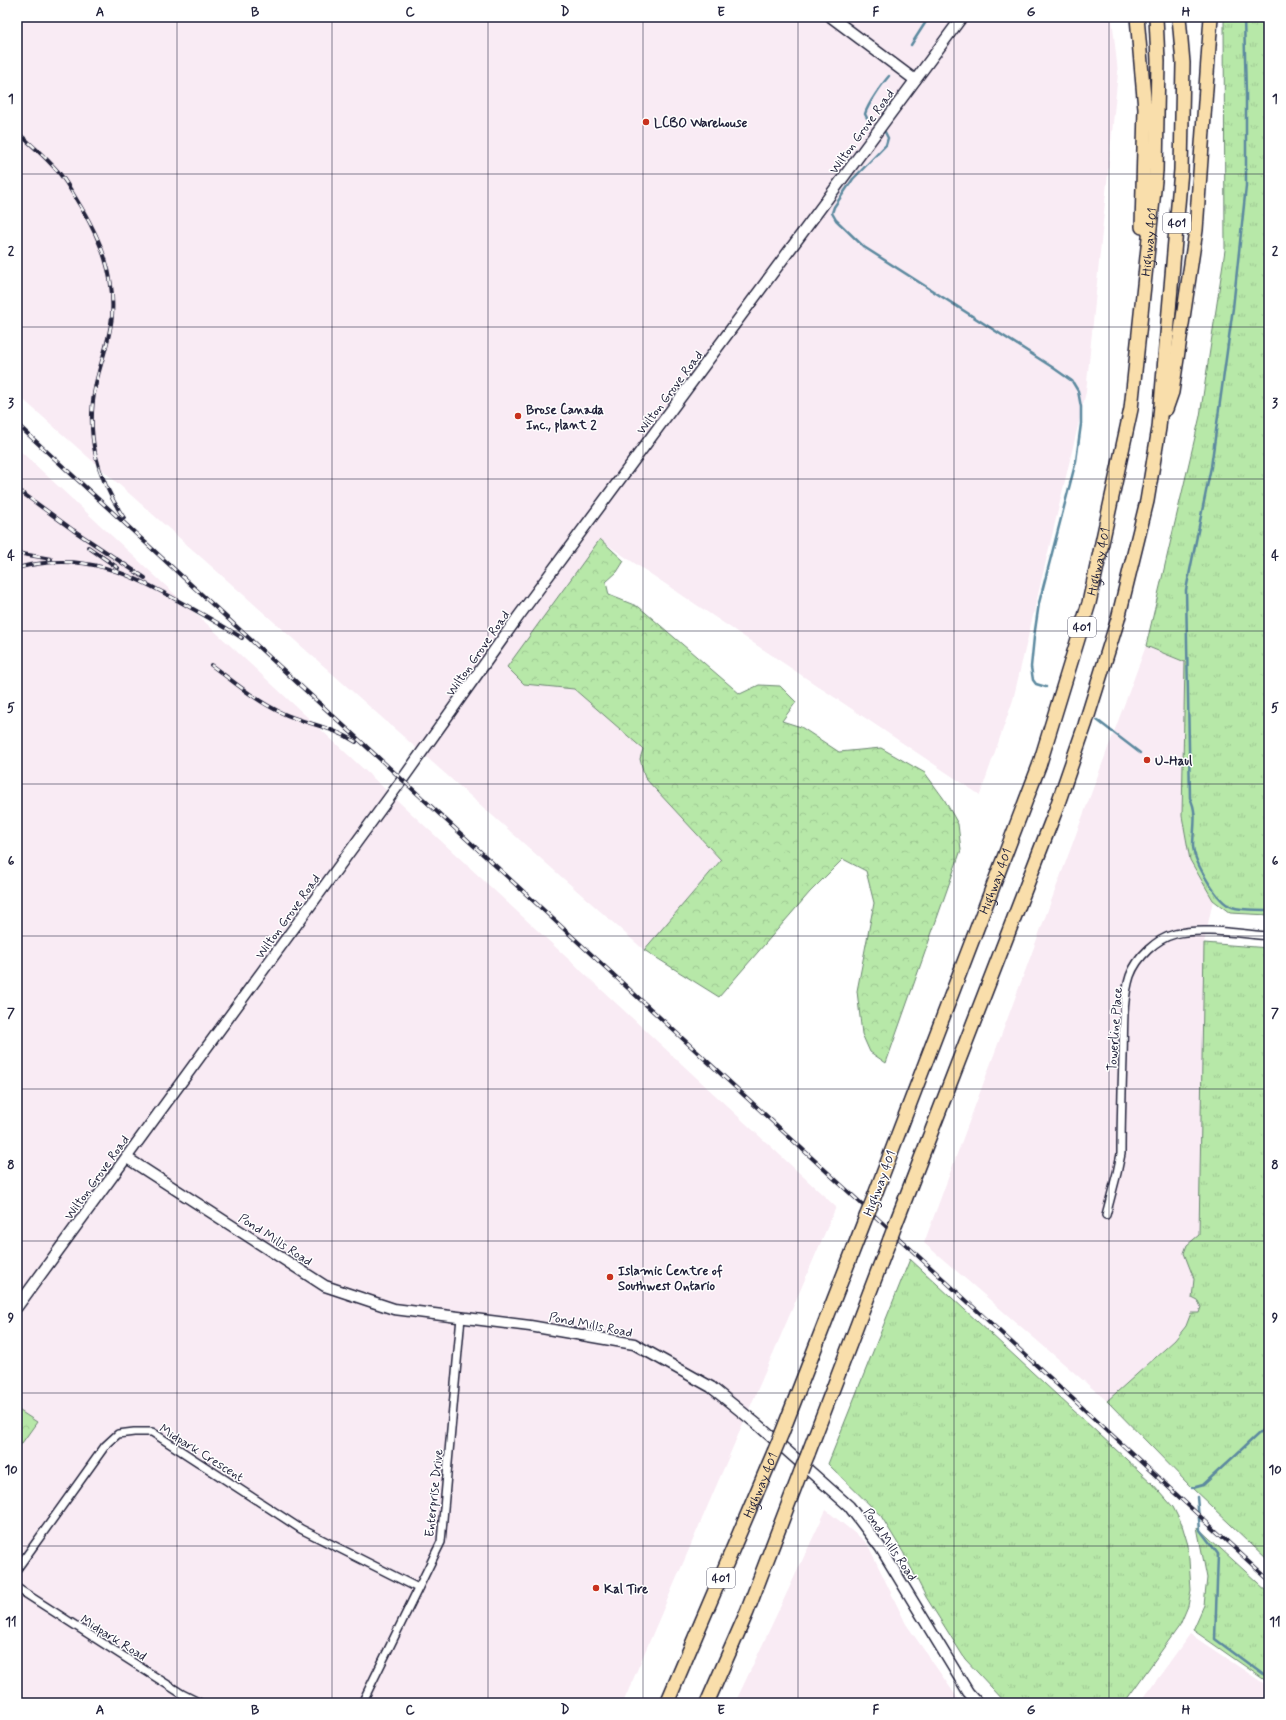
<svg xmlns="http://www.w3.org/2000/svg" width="1286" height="1720" viewBox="0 0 1286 1720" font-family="Mynerve,sans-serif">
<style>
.built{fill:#f9ebf4}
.grass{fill:url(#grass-tufts);stroke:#6c8572}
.forest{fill:url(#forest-crowns);stroke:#6c8572}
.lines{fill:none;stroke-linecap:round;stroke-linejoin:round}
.stream{stroke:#5c899f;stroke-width:2.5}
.street-casing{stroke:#22223b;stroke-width:10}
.secondary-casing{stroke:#22223b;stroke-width:13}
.highway-casing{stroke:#22223b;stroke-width:16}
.street{stroke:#fff;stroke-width:7}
.secondary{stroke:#fff;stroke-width:10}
.highway{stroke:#f9deab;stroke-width:13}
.rail-casing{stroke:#22223b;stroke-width:4}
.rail{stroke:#fff;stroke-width:2.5;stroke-dasharray:8;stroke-linecap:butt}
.highway-bridge-casing{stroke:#22223b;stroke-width:16;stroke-linecap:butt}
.highway-bridge{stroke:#f9deab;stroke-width:13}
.grid{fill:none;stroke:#22223b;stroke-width:1;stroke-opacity:0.55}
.poi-dot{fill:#c8321e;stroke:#fff;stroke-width:1.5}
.labels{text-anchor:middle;stroke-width:3;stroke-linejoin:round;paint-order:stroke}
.shield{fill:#fff;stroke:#646476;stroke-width:1}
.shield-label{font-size:12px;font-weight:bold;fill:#22223b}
.poi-label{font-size:13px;font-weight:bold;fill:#22223b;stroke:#fff;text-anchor:start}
.street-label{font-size:13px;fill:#22223b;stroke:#fff}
.neatline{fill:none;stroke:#22223b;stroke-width:1.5}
.grid-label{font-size:13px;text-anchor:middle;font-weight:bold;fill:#22223b}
</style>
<defs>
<pattern id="grass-tufts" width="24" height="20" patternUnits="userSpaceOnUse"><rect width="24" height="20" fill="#b7e8a8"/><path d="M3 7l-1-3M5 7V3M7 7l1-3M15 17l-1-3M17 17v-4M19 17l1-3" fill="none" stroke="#9dc792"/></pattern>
<pattern id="forest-crowns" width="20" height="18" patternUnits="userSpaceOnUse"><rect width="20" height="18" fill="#b7e8a8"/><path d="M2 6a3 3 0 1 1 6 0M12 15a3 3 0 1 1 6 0" fill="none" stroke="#9dc792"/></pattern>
</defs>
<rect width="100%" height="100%" fill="#fff"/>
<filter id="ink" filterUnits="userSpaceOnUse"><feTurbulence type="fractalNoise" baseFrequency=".025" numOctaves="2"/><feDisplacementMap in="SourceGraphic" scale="8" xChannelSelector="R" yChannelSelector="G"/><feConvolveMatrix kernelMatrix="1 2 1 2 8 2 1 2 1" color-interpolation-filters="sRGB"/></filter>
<g filter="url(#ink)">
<g class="built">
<path d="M17,17H1112L1118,73L1086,392L1013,700L980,795L600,540L524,684L574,689L628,735L643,749L640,759L645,778L721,860L644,950L17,394Z"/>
<path d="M17,448L836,1207L623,1703H17Z"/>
<path d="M1146,646L1185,662L1182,816L1190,860L1213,900L1204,943L1199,1235L1187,1245L1184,1253L1194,1279L1192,1298L1198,1301L1202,1307L1199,1313H1191L1186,1326L1175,1340L1107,1401L924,1243Z"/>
<path d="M826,1510L867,1543L906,1624L961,1703H735Z"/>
<path d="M1190,1634L1269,1687V1703H1140Z"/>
</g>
<g class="grass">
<path d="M1224,17H1269V915L1230,913L1213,900L1190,860L1182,816L1185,662L1146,646L1200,416L1225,250Z"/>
<path d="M1204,943L1269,948V1561L1192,1488L1107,1401L1175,1340L1186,1326L1191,1313H1199L1201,1307L1198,1301L1192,1298L1194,1279L1184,1253L1187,1245L1199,1235Z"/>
<path d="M910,1259L1153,1484L1173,1507L1182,1525L1188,1545L1191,1590L1188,1606L1180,1625L1124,1703H1006L965,1659L926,1597L903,1552L881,1516L828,1464Z"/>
<path d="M1197,1527L1269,1593V1683L1193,1630L1204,1605L1207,1578Z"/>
</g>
<g class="forest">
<path d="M600,539L624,561L617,572L606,582L609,595L639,607L740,694L759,685L780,686L796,702L782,721L801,727L839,752L881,748L925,773L944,799L958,824L961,850L886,1063L870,1052L862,1034L857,991L874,903L866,871L843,859L810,892L719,997L644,950L721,860L645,778L640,759L643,749L574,689L524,684L507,667Z"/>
<path d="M17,1409L37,1422L17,1450Z"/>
</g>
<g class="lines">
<g class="stream">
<path d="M1244,17L1246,95V186L1233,308L1211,467L1186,590L1190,798C1198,813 1193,830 1193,846C1194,861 1217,903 1232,907C1243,911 1258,909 1269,910"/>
<path d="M911,45L929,17"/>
<path d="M867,118L865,114C868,104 882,84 889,76"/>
<path d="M885,132L888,138L886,145L853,179L834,207L832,213L836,220L864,247L1052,367L1072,381L1078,391L1081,407V424L1076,461L1039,603L1034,637L1031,667L1033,680L1036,684L1046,687"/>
<path d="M1097,720L1140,753"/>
<path d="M1192,1488L1203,1485L1269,1424"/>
<path d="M1197,1497L1200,1530L1218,1554L1215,1639L1269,1679"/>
</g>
<defs>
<g id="street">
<path d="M1106,1215L1117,1173L1121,1154C1121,1122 1122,1089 1123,1057C1124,1030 1122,1001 1130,976C1137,957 1156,939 1175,934C1201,927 1242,934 1269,936"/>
<path d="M17,1569L105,1446L118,1434L134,1432H152L301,1529L418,1588"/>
<path d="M17,1588L182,1694L200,1703"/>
<path d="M362,1703L441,1542L461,1317"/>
</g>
<g id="secondary">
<path d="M831,17L915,80"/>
<path d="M127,1158L325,1286L394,1309L530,1326L634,1344L711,1387L758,1425L849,1506L880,1547L968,1692L978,1703"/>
<path d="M17,1307L402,780L518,617L962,17"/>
</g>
<g id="highway">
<path d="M1137,17L1145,109L1142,227"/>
<path d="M1166,409L1172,392L1196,230L1211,17"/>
<path id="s1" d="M871,1205L1039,766L1089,603L1131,409L1156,171L1158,61L1156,17"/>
<path d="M896,1223L1055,812L1085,725L1118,619L1147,501L1159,428L1181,170L1183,63L1179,17"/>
<path d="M782,1433L866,1217"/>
<path d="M808,1454L890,1239"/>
<path id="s2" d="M667,1703L774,1452"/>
<path d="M707,1703L747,1612L801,1471"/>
</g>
</defs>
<use href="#street" class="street-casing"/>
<use href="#secondary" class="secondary-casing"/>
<use href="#highway" class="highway-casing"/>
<use href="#street" class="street"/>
<use href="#secondary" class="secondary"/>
<use href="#highway" class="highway"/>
<defs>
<g id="rail">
<path d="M17,132C32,145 47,158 60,174C68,184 74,196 81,207C101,241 115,275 112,316C110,339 101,361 96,383C85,434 96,476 124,518"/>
<path d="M17,424L1269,1580"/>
<path d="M17,489L73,530L145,578"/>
<path d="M88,547L118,568"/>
<path d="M17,553L51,559"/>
<path d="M17,568C84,551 127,572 184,604C204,615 224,626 242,638"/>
<path d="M211,665C234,682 256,701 282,713C306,724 333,727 356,742"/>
</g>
</defs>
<use href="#rail" class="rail-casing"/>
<use href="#rail" class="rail"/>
<defs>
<g id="highway-bridge">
<path d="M866,1217L871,1205"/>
<path d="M890,1239L896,1223"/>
<path d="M774,1452L782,1433"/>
<path d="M801,1471L808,1454"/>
</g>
</defs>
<use href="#highway-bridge" class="highway-bridge-casing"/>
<use href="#highway-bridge" class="highway-bridge"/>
</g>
</g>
<path class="grid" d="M177,17V1703M332,17V1703M488,17V1703M643,17V1703M798,17V1703M954,17V1703M1109,17V1703M17,174H1269M17,327H1269M17,479H1269M17,631H1269M17,784H1269M17,936H1269M17,1089H1269M17,1241H1269M17,1393H1269M17,1546H1269"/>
<g class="poi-dot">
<circle cx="646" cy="122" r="4"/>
<circle cx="518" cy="416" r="4"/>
<circle cx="1147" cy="760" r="4"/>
<circle cx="610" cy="1277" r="4"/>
<circle cx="596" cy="1588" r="4"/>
</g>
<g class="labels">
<g class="shield">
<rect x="1163" y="213" width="28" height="20" rx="3"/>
<rect x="1068" y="617" width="28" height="20" rx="3"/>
<rect x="707" y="1568" width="28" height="20" rx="3"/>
</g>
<g class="shield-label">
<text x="1177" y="227">401</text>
<text x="1082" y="631">401</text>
<text x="721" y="1582">401</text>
</g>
<g class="poi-label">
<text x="654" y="127">LCBO Warehouse</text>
<text x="526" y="414">Brose Canada<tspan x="526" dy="15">Inc., plant 2</tspan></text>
<text x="1155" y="765">U-Haul</text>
<text x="618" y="1275">Islamic Centre of<tspan x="618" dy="15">Southwest Ontario</tspan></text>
<text x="604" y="1593">Kal Tire</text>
</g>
<g class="street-label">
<text transform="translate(861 131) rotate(-54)" y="5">Wilton Grove Road</text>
<text dy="5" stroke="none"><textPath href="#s1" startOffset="1007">Highway 401</textPath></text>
<text transform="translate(669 392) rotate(-53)" y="5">Wilton Grove Road</text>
<text dy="5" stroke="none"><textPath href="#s1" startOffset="683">Highway 401</textPath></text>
<text transform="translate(477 653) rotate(-55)" y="5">Wilton Grove Road</text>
<text dy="5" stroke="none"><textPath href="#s1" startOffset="347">Highway 401</textPath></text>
<text transform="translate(287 916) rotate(-54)" y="5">Wilton Grove Road</text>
<text transform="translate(1114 1029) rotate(-86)" y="5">Towerline Place</text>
<text transform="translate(96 1177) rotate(-54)" y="5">Wilton Grove Road</text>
<text transform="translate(879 1183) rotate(-69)" y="5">Highway 401</text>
<text transform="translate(276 1239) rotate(33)" y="5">Pond Mills Road</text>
<text transform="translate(591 1324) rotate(11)" y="5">Pond Mills Road</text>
<text transform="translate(202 1452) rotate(32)" y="5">Midpark Crescent</text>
<text dy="5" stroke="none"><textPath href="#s2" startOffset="237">Highway 401</textPath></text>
<text transform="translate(433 1493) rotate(-84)" y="5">Enterprise Drive</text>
<text transform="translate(891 1544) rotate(56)" y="5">Pond Mills Road</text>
<text transform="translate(114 1637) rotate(32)" y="5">Midpark Road</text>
</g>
</g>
<rect width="1286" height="1720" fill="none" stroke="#fff" stroke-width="44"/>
<rect x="22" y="22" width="1242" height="1676" class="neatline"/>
<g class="grid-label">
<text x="100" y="16">A</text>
<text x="255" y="16">B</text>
<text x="410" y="16">C</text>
<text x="565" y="16">D</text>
<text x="721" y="16">E</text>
<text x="876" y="16">F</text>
<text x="1031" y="16">G</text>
<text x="1186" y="16">H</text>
<text x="11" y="103">1</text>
<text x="1275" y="103">1</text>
<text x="11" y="255">2</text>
<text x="1275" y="255">2</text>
<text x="11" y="407">3</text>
<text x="1275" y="407">3</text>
<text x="11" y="560">4</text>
<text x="1275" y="560">4</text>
<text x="11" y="712">5</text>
<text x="1275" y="712">5</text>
<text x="11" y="865">6</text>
<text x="1275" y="865">6</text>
<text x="11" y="1017">7</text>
<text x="1275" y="1017">7</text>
<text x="11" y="1169">8</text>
<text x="1275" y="1169">8</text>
<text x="11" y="1322">9</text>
<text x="1275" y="1322">9</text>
<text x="11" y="1474">10</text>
<text x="1275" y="1474">10</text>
<text x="11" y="1626">11</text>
<text x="1275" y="1626">11</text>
<text x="100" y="1714">A</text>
<text x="255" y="1714">B</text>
<text x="410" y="1714">C</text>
<text x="565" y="1714">D</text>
<text x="721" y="1714">E</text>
<text x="876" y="1714">F</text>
<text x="1031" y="1714">G</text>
<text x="1186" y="1714">H</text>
</g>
</svg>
